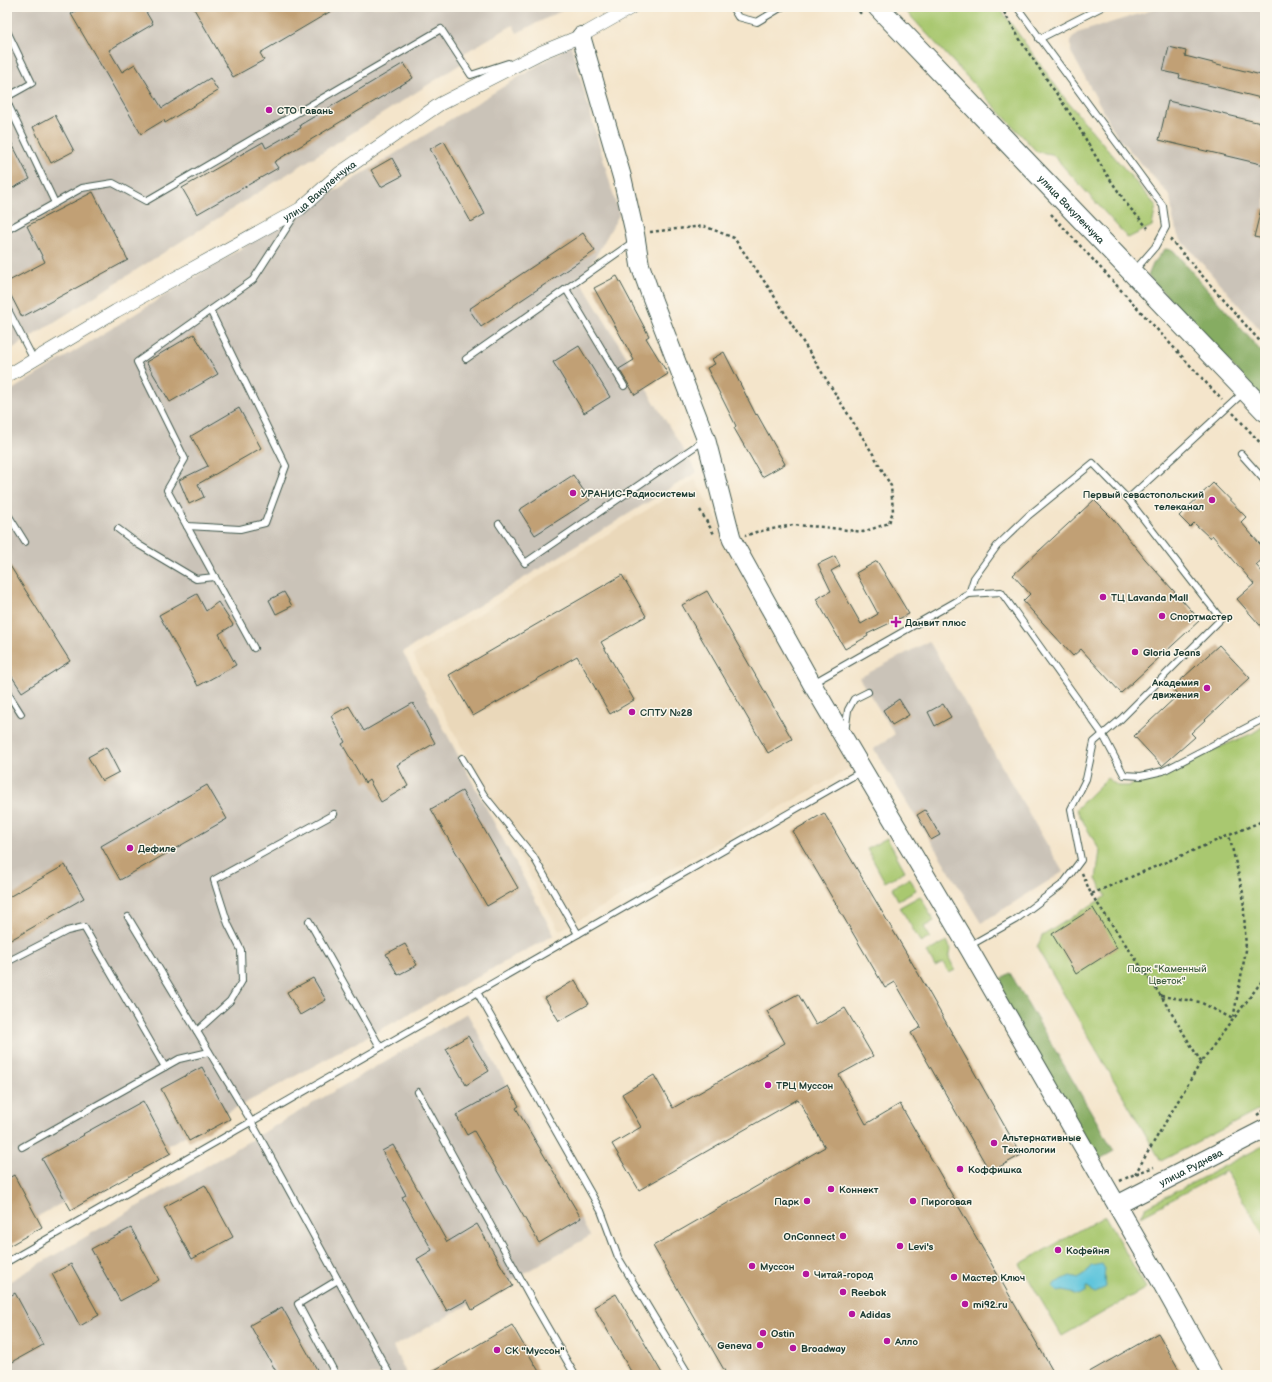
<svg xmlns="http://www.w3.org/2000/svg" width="1272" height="1382" viewBox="0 0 1272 1382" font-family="'Balsamiq Sans',sans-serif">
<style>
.built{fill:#ead8ba}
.industrial{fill:#cac3b8}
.green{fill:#a9c870;stroke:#648252}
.forest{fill:#86ac62;stroke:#52744b}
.water{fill:#5ec5dc;stroke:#3e8188}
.building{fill:#c1a074}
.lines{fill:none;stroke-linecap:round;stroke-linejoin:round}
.lane-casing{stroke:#3f564b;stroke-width:8}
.street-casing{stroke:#3f564b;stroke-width:14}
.secondary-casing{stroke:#3f564b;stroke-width:20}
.primary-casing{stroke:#3f564b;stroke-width:22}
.path{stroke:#3f564b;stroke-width:2.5;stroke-dasharray:3 3;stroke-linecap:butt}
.lane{stroke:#fff;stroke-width:6}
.street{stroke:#fff;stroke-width:13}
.secondary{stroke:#fff;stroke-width:18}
.primary{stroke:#fff;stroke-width:20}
.poi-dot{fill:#b5179e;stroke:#fbf7ec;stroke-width:1.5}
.labels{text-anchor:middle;stroke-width:3;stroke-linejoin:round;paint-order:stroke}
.poi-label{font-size:10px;font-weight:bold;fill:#1f3d34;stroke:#fbf7ec;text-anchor:start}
.street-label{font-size:10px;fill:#1f3d34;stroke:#fbf7ec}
.park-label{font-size:10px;fill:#426043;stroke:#fbf7ec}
</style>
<rect width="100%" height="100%" fill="#fbf7ec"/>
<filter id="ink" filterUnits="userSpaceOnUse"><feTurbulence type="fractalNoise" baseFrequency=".025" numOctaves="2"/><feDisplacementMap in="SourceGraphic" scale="8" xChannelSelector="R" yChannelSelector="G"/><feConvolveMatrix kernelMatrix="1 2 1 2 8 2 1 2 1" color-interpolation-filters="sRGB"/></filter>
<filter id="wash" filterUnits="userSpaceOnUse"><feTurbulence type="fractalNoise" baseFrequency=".012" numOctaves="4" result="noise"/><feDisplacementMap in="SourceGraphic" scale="16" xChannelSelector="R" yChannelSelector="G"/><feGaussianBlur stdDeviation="0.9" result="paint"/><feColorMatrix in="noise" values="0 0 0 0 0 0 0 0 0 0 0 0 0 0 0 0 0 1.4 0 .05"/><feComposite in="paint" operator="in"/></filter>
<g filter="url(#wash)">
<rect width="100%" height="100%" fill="#f4e5cb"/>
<path class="built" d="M695,480L851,768L559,931L413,655Z"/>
<g class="industrial">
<path d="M7,7H569L517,33L513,25L464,53L467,60L7,352Z"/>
<path d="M1162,7H1243L1265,12V335L1178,236L1173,218L1170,196L1117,136L1071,52V40L1077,33Z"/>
<path d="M571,45L619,215L581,282L697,472L403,652L554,935L7,1233V393Z"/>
<path d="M929,641L1063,872L981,923L874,749L895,734L859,678Z"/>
<path d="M467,1013L590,1236L393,1347L407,1375H7V1283Z"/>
</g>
<g class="green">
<path d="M902,7H999L1066,100L1156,206L1152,226L1128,238L1052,154L1037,152Z"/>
<path d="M1265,725V1107L1161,1161L1037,948L1042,936L1106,896L1096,879L1100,851L1076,809L1107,778L1118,786H1129L1253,733Z"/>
<path d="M887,838L905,871L885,882L867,849Z"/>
<path d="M910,878L916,890L898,900L892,888Z"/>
<path d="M920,896L934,921L924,927L930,937L921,943L900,907Z"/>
<path d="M947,941L951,950L949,958L955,970L949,973L943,963L935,967L927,952Z"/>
<path d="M1265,1145V1238L1226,1171L1141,1216L1146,1207Z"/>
<path d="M1105,1216L1146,1288L1062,1336L1020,1264Z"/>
</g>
<g class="forest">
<path d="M1165,249L1173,250L1265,356V400L1148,276L1153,264Z"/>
<path d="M1010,973L1114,1151L1098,1160L994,983Z"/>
</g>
<path class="water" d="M1102,1264L1105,1269C1104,1274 1104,1281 1105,1287L1094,1294L1088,1287H1086V1291L1079,1295L1063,1291L1057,1292L1053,1287L1055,1283L1070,1276L1079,1278L1085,1274L1091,1266Z"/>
<g id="blocks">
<g class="building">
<path d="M82,7H143L153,24L109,50L122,72L135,64L162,108L210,78L218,91L165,123L164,120L141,134L71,14Z"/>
<path d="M193,7H338L260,53L264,60L233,77Z"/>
<path d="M1169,47L1186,51L1185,56L1265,76V99L1179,78L1180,75L1163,71Z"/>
<path d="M404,63L413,78L274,162L278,168L197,214L182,188L263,142L266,148L301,128L300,125Z"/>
<path d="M1168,101L1265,124V165L1159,140Z"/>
<path d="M55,115L74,151L51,163L33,127Z"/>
<path d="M7,134L30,179L7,191Z"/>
<path d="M444,141L485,214L471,222L430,149Z"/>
<path d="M392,158L402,176L381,187L371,170Z"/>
<path d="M93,192L128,260L22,317L7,288V282L45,262L27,226Z"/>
<path d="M1261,209H1265V239L1254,237Z"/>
<path d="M583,233L595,251L481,327L469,309Z"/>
<path d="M617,276L649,336L646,338L668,374L635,395L619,369L634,360L594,288Z"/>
<path d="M194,334L218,374L170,402L146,362Z"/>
<path d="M579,346L610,397L584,413L553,362Z"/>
<path d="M724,352L756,415L757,414L785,464L762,477L734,428L736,426L707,368L715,364L712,359Z"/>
<path d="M239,408L261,448L198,484L204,497L189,504L179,480L208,466L191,436Z"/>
<path d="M573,475L590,500L535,535L519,510Z"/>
<path d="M1213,483L1246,517L1241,522L1265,550V557L1256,565L1265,575V631L1237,599L1254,584L1212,535L1210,538L1194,523L1190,527L1179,516Z"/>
<path d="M1094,500L1113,519L1145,559L1200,620L1121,693L1081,649L1073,656L1023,601L1030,594L1013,575Z"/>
<path d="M835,556L840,566L831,571L861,624L878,614L856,573L877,561L909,614L867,634L868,636L845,649L816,599L831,591L818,564Z"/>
<path d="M7,561L70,661L22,692L7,669Z"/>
<path d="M622,575L646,616L601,642L634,700L610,714L577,656L473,716L449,675Z"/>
<path d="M707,591L792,739L768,753L682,605Z"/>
<path d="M284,592L292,606L276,614L269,600Z"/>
<path d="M197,594L206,611L218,602L233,625L219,634L236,665L198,686L159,615Z"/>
<path d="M1219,645L1250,678L1191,733L1195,737L1162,766L1134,736L1178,695L1172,688Z"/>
<path d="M899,699L909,715L892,725L883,710Z"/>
<path d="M413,703L435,743L397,765L408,786L381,802L369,780L365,783L342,744L345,742L331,716L349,706L364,731Z"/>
<path d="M943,704L951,717L935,726L928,712Z"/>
<path d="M106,747L119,772L102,781L88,757Z"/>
<path d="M207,785L227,819L120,880L101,846Z"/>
<path d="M462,791L518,888L487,906L431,809Z"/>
<path d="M925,810L940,835L931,840L917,815Z"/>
<path d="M824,813L918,973L1021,1155L990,1172L911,1033L921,1027L895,982L885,988L793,831Z"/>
<path d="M65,865L84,898L7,942V898Z"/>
<path d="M1093,908L1117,948L1076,974L1052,934Z"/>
<path d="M405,944L417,965L398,975L386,954Z"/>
<path d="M313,978L326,1000L300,1015L287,992Z"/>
<path d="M575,980L589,1004L559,1021L545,998Z"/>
<path d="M798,994L816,1025L845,1008L873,1056L839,1075L866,1124L900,1104L1055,1375H727L653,1246L825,1147L798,1099L639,1190L612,1144L641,1127L622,1094L654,1075L673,1108L785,1043L767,1011Z"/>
<path d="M468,1036L489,1071L466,1085L446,1049Z"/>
<path d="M202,1067L230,1119L189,1141L161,1089Z"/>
<path d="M508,1086L519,1106L516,1108L581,1218L539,1243L474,1131L467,1135L456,1115Z"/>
<path d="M143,1101L171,1153L110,1187V1188L71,1210L42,1159L84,1135L83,1134Z"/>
<path d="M393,1145L447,1242L477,1224L513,1286L472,1310L467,1300L447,1311L417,1259L432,1250L402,1197L406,1195L382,1151Z"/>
<path d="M14,1175L42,1227L7,1247V1179Z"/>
<path d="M205,1185L233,1237L192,1259L164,1207Z"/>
<path d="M131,1228L159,1280L120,1301L91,1249Z"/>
<path d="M71,1264L99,1315L80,1326L52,1274Z"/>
<path d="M15,1293L43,1345L7,1365V1298Z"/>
<path d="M616,1294L663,1375H633L594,1307Z"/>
<path d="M282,1307L320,1375H278L250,1325Z"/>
<path d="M512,1325L541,1375H426Z"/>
<path d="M1158,1333L1182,1375H1084Z"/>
</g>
</g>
</g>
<g filter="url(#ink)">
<use href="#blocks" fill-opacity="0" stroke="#3f564b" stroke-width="1"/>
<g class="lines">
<defs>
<g id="lane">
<path d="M732,7L738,17L757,22L782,7"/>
<path d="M1017,7L1163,206L1166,227L1155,247L1135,270"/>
<path d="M7,31L32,83L7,97"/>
<path d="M1039,39L1102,7"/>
<path d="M7,102L55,203"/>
<path d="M7,230L82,188L113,183L146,201L441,29L471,75L508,63"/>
<path d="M566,289L624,386"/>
<path d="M7,308L34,360"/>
<path d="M466,359L633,242"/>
<path d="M1241,454L1265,481"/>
<path d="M7,513L25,542"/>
<path d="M499,524L525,563L703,441"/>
<path d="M187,526L240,529L265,523L286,466L210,310"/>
<path d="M118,529L139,545L196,579L215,577"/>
<path d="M969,594L974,578L997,546L1028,516L1093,463L1128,499"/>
<path d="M254,648L167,490L185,459L137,362L253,280L295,215"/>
<path d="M813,683L969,594L1001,592L1103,735L1124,775L1141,776L1163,771L1265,718"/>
<path d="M7,692L21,714"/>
<path d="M845,733L848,710L854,699L868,692"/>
<path d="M462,758L484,795L533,856L578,934"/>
<path d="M128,917L251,1121L390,1375"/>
<path d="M309,921L380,1047"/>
<path d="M969,946L1015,920L1063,884L1081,860L1071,809L1086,779L1094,742L1121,719L1221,619L1128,499L1244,392"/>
<path d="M7,962L67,931L84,927L165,1067"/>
<path d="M477,992L601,1211L618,1257L689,1375"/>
<path d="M197,1031L230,1001L242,981L241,950L228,924L214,880L334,814"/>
<path d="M418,1092L534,1304L575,1375"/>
<path d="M22,1147L179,1059L209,1052"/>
<path d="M7,1262L862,771"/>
<path d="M336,1375L298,1304L338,1280"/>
</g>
<g id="street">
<path id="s1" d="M7,376L116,311L300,209L340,173L440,104L542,52L581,36L632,7"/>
</g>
<g id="secondary">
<path d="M581,36L622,177L635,234L640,265L650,293L706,439L732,540L812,684L968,947L1160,1280L1213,1375"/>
<path id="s2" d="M1117,1205L1265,1129"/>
</g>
<g id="primary">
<path id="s3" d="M878,7L1265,411"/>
</g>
</defs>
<use href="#lane" class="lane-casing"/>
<use href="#street" class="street-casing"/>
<use href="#secondary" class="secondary-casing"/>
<use href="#primary" class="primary-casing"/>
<g class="path">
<path d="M855,7L863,16"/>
<path d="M1001,7L1022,43L1075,121L1105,172L1129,207L1148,228"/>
<path d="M1051,214L1222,400"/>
<path d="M650,232L704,226L734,238L771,291L873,454L891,486L893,511L889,523L863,532L823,527L793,525L756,532L745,536"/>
<path d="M1170,239L1265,347"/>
<path d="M1233,413L1265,448"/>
<path d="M700,510L714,534"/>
<path d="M1082,873L1091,894L1265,820"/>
<path d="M1091,894L1161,996L1201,1062"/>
<path d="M1161,996L1200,1002L1233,1019L1246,950L1243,893L1229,835"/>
<path d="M1257,1115L1265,1110"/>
<path d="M1135,1174L1201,1062L1265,977"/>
<path d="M1120,1181L1135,1174L1154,1167"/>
</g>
<use href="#lane" class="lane"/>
<use href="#street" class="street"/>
<use href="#secondary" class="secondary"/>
<use href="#primary" class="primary"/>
</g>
</g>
<g class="poi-dot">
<circle cx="269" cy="110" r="4"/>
<circle cx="573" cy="493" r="4"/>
<circle cx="1212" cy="500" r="4"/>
<circle cx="1103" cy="597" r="4"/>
<circle cx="1162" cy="616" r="4"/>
<path d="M894 616h4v4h4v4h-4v4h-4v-4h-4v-4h4z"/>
<circle cx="1135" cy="652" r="4"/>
<circle cx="1207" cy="688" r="4"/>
<circle cx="632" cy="712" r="4"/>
<circle cx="130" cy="848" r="4"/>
<circle cx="768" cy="1085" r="4"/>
<circle cx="994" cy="1143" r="4"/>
<circle cx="960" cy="1169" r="4"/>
<circle cx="831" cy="1189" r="4"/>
<circle cx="807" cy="1201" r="4"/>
<circle cx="913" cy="1201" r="4"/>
<circle cx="843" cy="1236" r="4"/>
<circle cx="900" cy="1246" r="4"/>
<circle cx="1058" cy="1250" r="4"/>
<circle cx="752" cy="1266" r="4"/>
<circle cx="806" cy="1274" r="4"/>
<circle cx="954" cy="1277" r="4"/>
<circle cx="843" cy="1292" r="4"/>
<circle cx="965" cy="1304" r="4"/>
<circle cx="852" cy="1314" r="4"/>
<circle cx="763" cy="1333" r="4"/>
<circle cx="887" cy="1341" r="4"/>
<circle cx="760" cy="1345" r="4"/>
<circle cx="793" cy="1348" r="4"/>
<circle cx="497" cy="1350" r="4"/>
</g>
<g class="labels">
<g class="poi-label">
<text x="277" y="114">СТО Гавань</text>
<text x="581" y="497">УРАНИС-Радиосистемы</text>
<text x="1204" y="498" text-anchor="end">Первый севастопольский<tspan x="1204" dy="12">телеканал</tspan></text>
<text x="1111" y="601">ТЦ Lavanda Mall</text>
<text x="1170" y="620">Спортмастер</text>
<text x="905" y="626">Данвит плюс</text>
<text x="1143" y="656">Gloria Jeans</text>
<text x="1199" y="686" text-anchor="end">Академия<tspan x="1199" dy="12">движения</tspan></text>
<text x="640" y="716">СПТУ №28</text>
<text x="138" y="852">Дефиле</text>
<text x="776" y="1089">ТРЦ Муссон</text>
<text x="1002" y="1141">Альтернативные<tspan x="1002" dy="12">Технологии</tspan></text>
<text x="968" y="1173">Коффишка</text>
<text x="839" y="1193">Коннект</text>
<text x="799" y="1205" text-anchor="end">Парк</text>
<text x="921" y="1205">Пироговая</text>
<text x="835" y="1240" text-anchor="end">OnConnect</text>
<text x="908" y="1250">Levi's</text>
<text x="1066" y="1254">Кофейня</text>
<text x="760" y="1270">Муссон</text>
<text x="814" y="1278">Читай-город</text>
<text x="962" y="1281">Мастер Ключ</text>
<text x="851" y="1296">Reebok</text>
<text x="973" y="1308">mi92.ru</text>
<text x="860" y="1318">Adidas</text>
<text x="771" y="1337">Ostin</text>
<text x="895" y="1345">Алло</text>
<text x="752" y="1349" text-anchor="end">Geneva</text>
<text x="801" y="1352">Broadway</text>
<text x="505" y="1354">СК "Муссон"</text>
</g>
<g class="street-label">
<text dy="4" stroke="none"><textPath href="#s1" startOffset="364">улица Вакуленчука</textPath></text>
<text dy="4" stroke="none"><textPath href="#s3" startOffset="280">улица Вакуленчука</textPath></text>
<text dy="4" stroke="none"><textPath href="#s2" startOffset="83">улица Руднева</textPath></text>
</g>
<g class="park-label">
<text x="1167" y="972">Парк "Каменный<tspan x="1167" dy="12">Цветок"</tspan></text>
</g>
</g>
<rect width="1272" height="1382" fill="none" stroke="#fbf7ec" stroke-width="24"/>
</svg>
